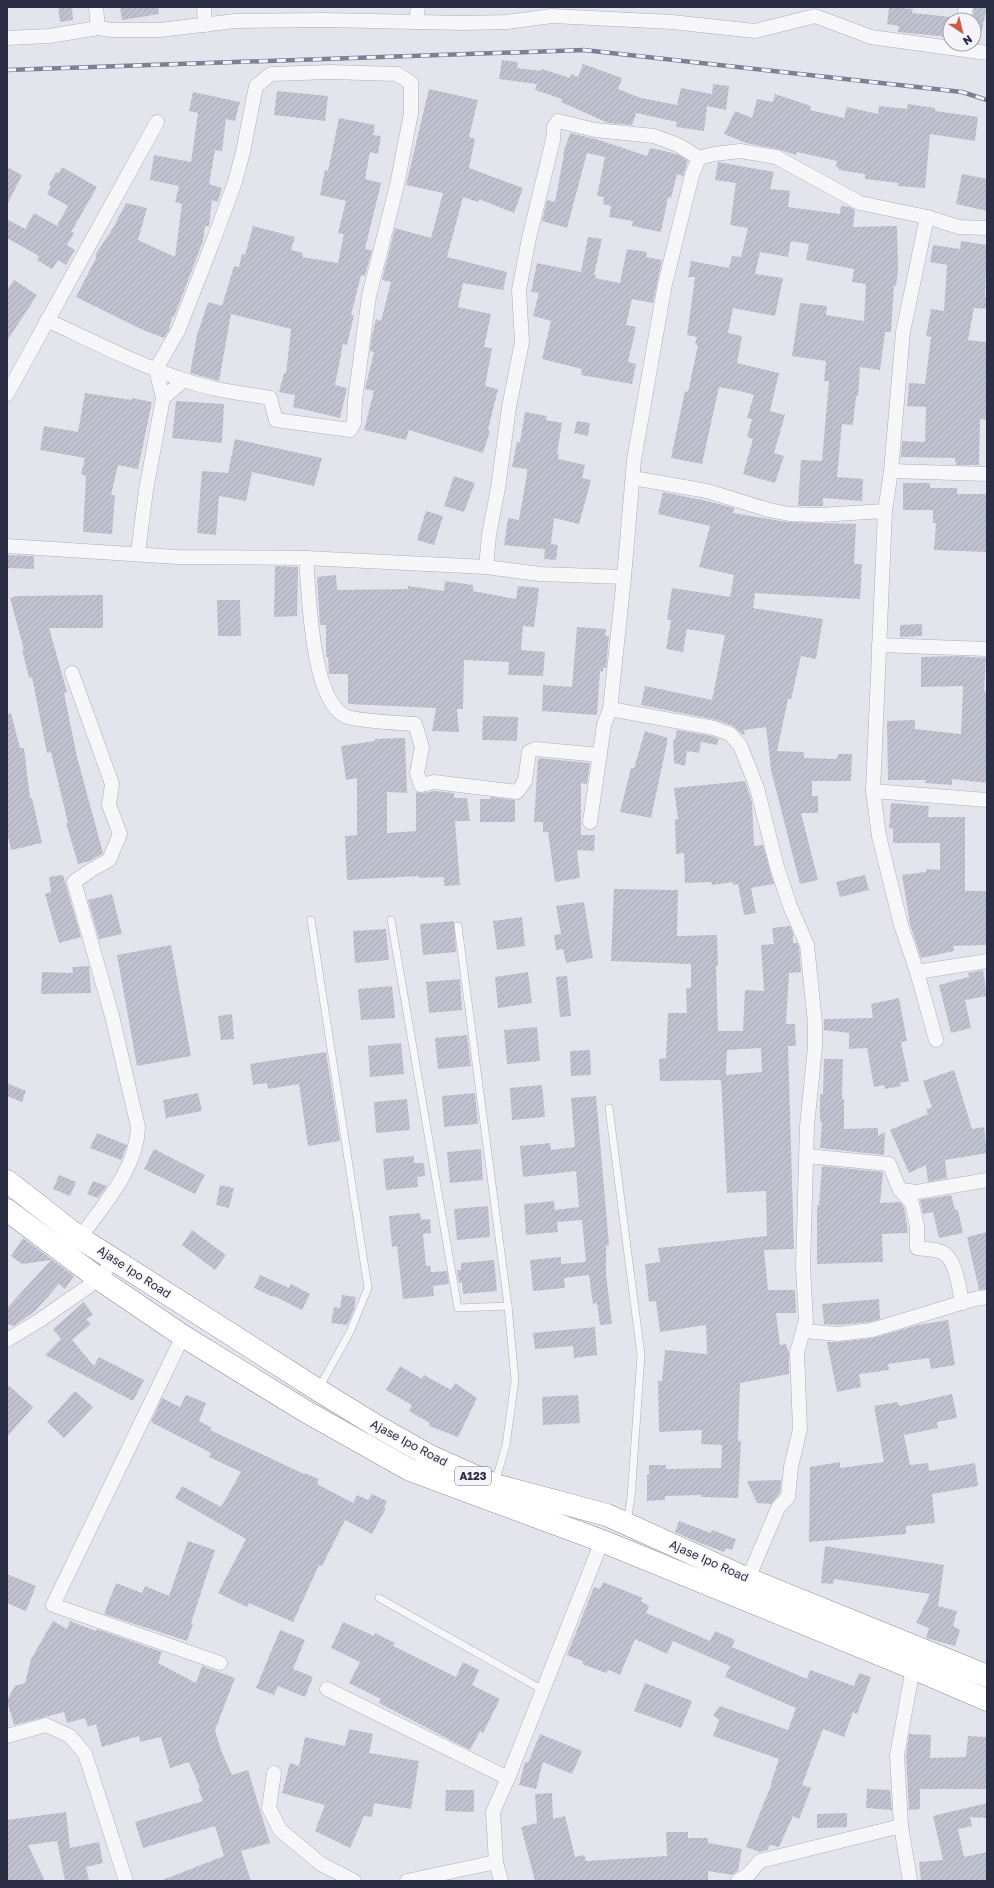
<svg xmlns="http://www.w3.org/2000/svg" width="994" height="1888" viewBox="0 0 994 1888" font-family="'Golos Text',sans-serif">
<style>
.building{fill:url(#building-hatch);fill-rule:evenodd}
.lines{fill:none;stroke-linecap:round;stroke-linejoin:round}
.service-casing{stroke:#acaeba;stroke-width:8}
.minor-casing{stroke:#acaeba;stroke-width:15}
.trunk-casing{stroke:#8b8ea2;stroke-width:23}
.service{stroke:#f7f7fa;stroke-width:7}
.minor{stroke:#f7f7fa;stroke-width:14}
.trunk{stroke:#fff;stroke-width:22}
.rail-casing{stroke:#7d8095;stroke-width:4.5}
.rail{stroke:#f4f4f9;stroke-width:3;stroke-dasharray:9;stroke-linecap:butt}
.labels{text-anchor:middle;stroke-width:3;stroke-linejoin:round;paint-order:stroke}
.shield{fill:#f4f4f9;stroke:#67697a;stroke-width:1}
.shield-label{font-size:11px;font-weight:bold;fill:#2b2d44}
.street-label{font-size:12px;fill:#2b2d44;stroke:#f4f4f9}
</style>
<defs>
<pattern id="building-hatch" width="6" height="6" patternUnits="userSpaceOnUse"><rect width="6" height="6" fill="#c1c2cf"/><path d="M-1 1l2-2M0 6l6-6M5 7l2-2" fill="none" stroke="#a6a7b3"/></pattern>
</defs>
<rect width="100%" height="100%" fill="#e4e5ec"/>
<g class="building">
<path d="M58,7H72L73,20L60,22Z"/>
<path d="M120,7H158L159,14L122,20Z"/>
<path d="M889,7L913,9L912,13L951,17L949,37L898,32L899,26L887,24Z"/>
<path d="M974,7H987L979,43H974V20H972Z"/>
<path d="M502,60L518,62L517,68L541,71L542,69L570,78L571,74L578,77L583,64L622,78L618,89L641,98L677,105L681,88L712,94L713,84L729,86L726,110L707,106L704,131L676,127L677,122L636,113L632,125L608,123L561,102L562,99L535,90L537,84L499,79Z"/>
<path d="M429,89L478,100L469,137L475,139L469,168L523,188L514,213L479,199L478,202L463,197L447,257L507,272L503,290L463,283L458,307L491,314L484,347L492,348L485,386L498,389L488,430L490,431L483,453L409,430L406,440L364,430L374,391L365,389L374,352L370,351L372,336L376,319L381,321L391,282L382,280L395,228L431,238L443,193L406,185Z"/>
<path d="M277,91L328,96L325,121L274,115Z"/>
<path d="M193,92L240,102L235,121L226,119L222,151L215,150L209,184L222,188L218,202L212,200L209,226H205L203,241L174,317H172L169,330L164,338L143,330L76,297L97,256L95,255L113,228L126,203L147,208L138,240L175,257L182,204L175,202L179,186L150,180L154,155L191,162L198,113L189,111Z"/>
<path d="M775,94L811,106L810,110L844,118L847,107L878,114L879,106L907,109L908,104L935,108V111L978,117L975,141L930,134L925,188L898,186V183L865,179V174L839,170V168L836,167L837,161L797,152L796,155L777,149L746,143L724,134L735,111L752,118L757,99L773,102Z"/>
<path d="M339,118L375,125L373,135L381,136L378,154L370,152L365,179L381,183L365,249L372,250L365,276L361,275L351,315H354L347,345L343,344L335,385L347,388L340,418L293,407L295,395L279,392L284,373L286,374L291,329L231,314L219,381L190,373L198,330H199L208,302L222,306L234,266L239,267L242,254L245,255L253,226L295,237L291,250L303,253L302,257L338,263L344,234L338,233L346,201L320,195L325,170L328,171Z"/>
<path d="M570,133L596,139L647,156L650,148L661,150L679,155L688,161L683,176L677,174L671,198L668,197L661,232L632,226L633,221L609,217L611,206L603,204L604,197L597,196L605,157L587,153L567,228L542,221L547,200L555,202L564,154H563Z"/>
<path d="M718,162L774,172L770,189L790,191L788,207L840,214L841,206L850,207L855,210L853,227L897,226L898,270L896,286H894L891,332H885L880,370L860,367L858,396H856L853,425L842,424L837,477L863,479L862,501L823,498V506H798L801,460L822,461L829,381H824L826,361L792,356L800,303L827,306L826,315L864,321L866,284L852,282L854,269L806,260L809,244L791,241L788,257L760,252L755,274L783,278L775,316L733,308L728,333L742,336L737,363L779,373L770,411L785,415L774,453L784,456L775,483L743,474L753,439L747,437L752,419L747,418L754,395L740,391L719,387L702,464L671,458L685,391L688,392L698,345H695L697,337L687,335L695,277H688L691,261L729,268L732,256L741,257L748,228L730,225L736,183L715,180Z"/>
<path d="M7,167L22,175L7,205Z"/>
<path d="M62,167L97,187L71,232L74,233L67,245L75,250L66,265L58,260L52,269L37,260L39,256L7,238V219L25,229L34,213L57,226L68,206L47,194L51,187L49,185L56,172L59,173Z"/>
<path d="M962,174L987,179V211L956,204Z"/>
<path d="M588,237L602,239L594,275H596L595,278L620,283L627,249L647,252L646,257L662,260L653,303L632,299L626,325L636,327L628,362L636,364L632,384L581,375L582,369L542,359L551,321L533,316L539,293L531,292L537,263L581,272Z"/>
<path d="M961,241L987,245L985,297H987V309L974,308L968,340L987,342V420L980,419L979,465H956L955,458L901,457L902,441L925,442L926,407L907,406L909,383L925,384L931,337L926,336L931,309L944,311L947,265L930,262L933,245L960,249Z"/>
<path d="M14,280L37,295L7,341V290Z"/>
<path d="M85,393L132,400V398L152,402L138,469L118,465L111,495H115L112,534L83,532L86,476L81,474L85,458L40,450L44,426L78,432Z"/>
<path d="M176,401L224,404L222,443L172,438Z"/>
<path d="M525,412L547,416L546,420L562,423L557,454H559L558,459L585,465L582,478L591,480L579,524L554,518L551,544L558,545L556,560L544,559L545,549L504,545L508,518L519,520L527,474V469L512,467L517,442H520Z"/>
<path d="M577,421L590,423L588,436L574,433Z"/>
<path d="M235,439L322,458L314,486L252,472L246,501L219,496L216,535L197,533L202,471L228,473Z"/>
<path d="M454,476L475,483L464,512L444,506Z"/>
<path d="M903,483H930V488H957V494H987V552L934,550L936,523H933V510H903Z"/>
<path d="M663,492L707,501L734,508L733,513L787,522L856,524L854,564H862L860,599L755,593L753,608L823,619L816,659L801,656L791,699H788L777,751L804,752V758L837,759L838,754H852L851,781H812V796H818V813H801L818,880L800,884L771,770L766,727L744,730L745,735L742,734L733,726L717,720L641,705L645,686L712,700L725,635L687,629L683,652L666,649L671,620H667L672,588L730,597L734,575L699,567L710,526L658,514Z"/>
<path d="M426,511L443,516L434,545L417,540Z"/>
<path d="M7,555L34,556V569L7,568Z"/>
<path d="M275,566L298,567L297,616L274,617Z"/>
<path d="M336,575L337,590L408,589V586L444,591L445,581L473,585V591L516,599L518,586L539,588L534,627L523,626L521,650L545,652L543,676L508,675L509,662L464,660L463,709H457L459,732L432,731L436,708L348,704V674H329L328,657H326V625H320L317,577Z"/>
<path d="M103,595V628H49L67,692L64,693L77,757L103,853L90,861L78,864L66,823H68L51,752L47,753L32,677L29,678L22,650H24L10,598L17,596Z"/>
<path d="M217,600H240L241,636H218Z"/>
<path d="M922,624V636L900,637V625Z"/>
<path d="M577,627L606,629L605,636H609L606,668H603V672L600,671L597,715L542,711L543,685L572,687Z"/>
<path d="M959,656L986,658L984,691H987V783L952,779V785L925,783L926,780H888L887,721L915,720V729L961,734L963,686L921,687V657Z"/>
<path d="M11,713L20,748H24L30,798H32L42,843L11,850L7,832V714Z"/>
<path d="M483,716L518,717L517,741L482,740Z"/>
<path d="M677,730L712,736L719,739L717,745L701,742L699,753L687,751L685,766L674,763L673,739L675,740Z"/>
<path d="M645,731L668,738L651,818L620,812L631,768H634Z"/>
<path d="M405,738L407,793L387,792V833L416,831V792L423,793L434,791L454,793V798H467L470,821H455L460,885L444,886V877L419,878V876L347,880L345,836L357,835V778L346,780L341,746L375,741V739Z"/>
<path d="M538,758L590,763L587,784L581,783V835H595L594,851L577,850L580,878L555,882L548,832H543V822H534Z"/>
<path d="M745,781L752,802L754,846L763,845L774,884L751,888L756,913L744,915L738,884L733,885V882L712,885L711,882L685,883L684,853L676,854L675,819H678L674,788Z"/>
<path d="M491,797L515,800V822H480V799H491Z"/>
<path d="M891,803L929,806L928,817H965V891H987V945L953,946L954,951L921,958L910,924L902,875L926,872V869L940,870V843H893V829L889,828Z"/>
<path d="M63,875L81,937L59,943L45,894L51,892L49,877Z"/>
<path d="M865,875L869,890L840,897L836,882Z"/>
<path d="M614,889L678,890L677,936L717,935L718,966H716L718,1031H743L745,990L764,991L761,945L774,944L772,928L790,926L793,933V943H797L799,947L801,972L789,973L786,1024H795L796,1046H788L794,1249L764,1250L768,1290H795L796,1313H776L780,1345L786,1344L789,1353V1374L740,1383L738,1441H741L738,1498L701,1497V1495L665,1496V1500L647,1501V1475H649V1465H666V1469L721,1468L722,1445L701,1444L702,1430L659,1432L658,1381H662L665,1350L707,1354L706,1325L660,1332L656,1301L649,1302L645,1264L660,1262L658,1248L767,1236L766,1191L727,1193L721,1080L660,1081L659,1059L666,1058L668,1013H687L686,988H691V964L611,961ZM761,1048L762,1072L726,1075L727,1050Z"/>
<path d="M112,894L122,934L99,939L88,900Z"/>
<path d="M584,902L593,958L566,963L563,949L556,950L554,935L561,934L556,906Z"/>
<path d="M522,917L525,946L497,950L493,921Z"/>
<path d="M454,921L456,952L423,955L420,924Z"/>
<path d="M386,929L389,960L355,963L353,931Z"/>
<path d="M171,945L191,1056L137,1066L117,955Z"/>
<path d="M89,966L91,993L41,994L42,972L73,973L72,967Z"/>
<path d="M983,970L987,996L965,1000L971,1028L951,1033L939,985L969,977L968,973Z"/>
<path d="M528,972L532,1003L498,1008L495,977Z"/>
<path d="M567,976L571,1016L560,1017L556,977Z"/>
<path d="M460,979L462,1010L429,1013L426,982Z"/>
<path d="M392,986L395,1018L361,1020L358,989Z"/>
<path d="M899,998L907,1041L901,1042L909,1081L900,1083L901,1086L885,1089L884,1085L874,1087L867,1048L849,1049V1033L824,1030V1019L873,1018L871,1004Z"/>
<path d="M232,1014L234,1039L221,1040L218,1016Z"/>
<path d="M537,1027L540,1061L507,1064L504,1030Z"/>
<path d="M467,1035L471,1066L438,1069L435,1038Z"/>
<path d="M401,1043L404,1074L370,1077L368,1046Z"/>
<path d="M590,1050L591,1075L571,1076L570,1051Z"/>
<path d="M326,1052L340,1141L308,1146L299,1084L268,1089L267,1083L253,1085L250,1064Z"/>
<path d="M824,1059H843L842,1099H844V1129L878,1128V1136L885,1132L884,1155L820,1148L822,1122H820V1094H823Z"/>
<path d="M954,1070L972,1129L984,1127L987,1153L945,1160L947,1178L928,1182L926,1165L909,1173L890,1130L928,1114L926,1109L932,1108L923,1081Z"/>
<path d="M7,1083L26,1091L22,1102L7,1096Z"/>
<path d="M542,1085L545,1117L512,1120L510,1088Z"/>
<path d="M198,1093L202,1111L166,1118L163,1100Z"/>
<path d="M475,1093L478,1124L444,1127L442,1096Z"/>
<path d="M596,1096L609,1245L606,1246V1274L612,1324L600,1325L597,1303L593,1304L589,1275L564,1278L565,1288L533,1291L530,1260L561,1257V1264L586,1262L582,1220L557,1222L558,1232L526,1235L524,1204L554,1201L555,1210L579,1207L576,1171L523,1177L520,1146L550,1143L551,1150L575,1147L571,1098Z"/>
<path d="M407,1099L410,1130L376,1133L374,1102Z"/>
<path d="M97,1133L127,1145L121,1160L90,1148Z"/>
<path d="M154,1149L205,1175L195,1194L144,1169Z"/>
<path d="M481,1149L483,1180L450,1183L447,1152Z"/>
<path d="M414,1156V1163H424L425,1176L417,1177L418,1187L386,1190L383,1159Z"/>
<path d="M822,1166L883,1172L880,1203L900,1202L904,1207L908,1233L882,1234L883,1262L817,1264V1205H819Z"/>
<path d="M59,1175L76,1182L70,1196L53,1189Z"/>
<path d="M93,1181L107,1186L98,1198L87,1194Z"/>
<path d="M220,1185L234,1188L229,1208L216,1205Z"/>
<path d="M951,1195L955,1210H958L963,1233L939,1238L933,1212L923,1214L920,1200Z"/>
<path d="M488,1206L490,1237L457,1240L454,1209Z"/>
<path d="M420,1213L421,1220L430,1219L431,1233L423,1234L426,1266L430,1265L431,1272L447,1271L449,1284L433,1286L434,1296L403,1299L397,1246L392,1247L389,1216Z"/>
<path d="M192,1230L226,1255L215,1270L182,1245Z"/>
<path d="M987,1232V1289L979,1290L967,1237Z"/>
<path d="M23,1238L74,1276L65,1289L59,1284L35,1311L14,1326L7,1324V1308L51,1260L22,1264L11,1256Z"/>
<path d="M494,1260L497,1291L463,1294L462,1282L459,1283L457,1270H461V1263Z"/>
<path d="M260,1275L289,1288L291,1284L310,1294L302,1310L274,1296L273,1297L254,1288Z"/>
<path d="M342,1295L356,1297L354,1310L347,1325L331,1323L334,1307L340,1308Z"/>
<path d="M879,1299L880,1319L870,1322L838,1325L824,1324L822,1304Z"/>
<path d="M84,1302L93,1315L86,1319L91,1324L72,1340L94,1366L99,1357L144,1380L133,1401L45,1355L61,1339L53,1329Z"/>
<path d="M948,1320L955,1365L931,1369L929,1358L888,1364L889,1370L859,1374L861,1387L837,1392L827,1342H839L873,1338L918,1325Z"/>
<path d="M595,1327L597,1355L574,1358L573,1346L535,1349L533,1333Z"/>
<path d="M400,1366L422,1379L424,1375L451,1390L455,1383L477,1398L458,1437L429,1426L430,1423L409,1411L412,1405L386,1390Z"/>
<path d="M7,1384L33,1407L7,1437Z"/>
<path d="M75,1391L93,1407L64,1438L47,1422Z"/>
<path d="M952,1394L957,1418L937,1422L938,1428L904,1435L910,1465L928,1463L929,1471L975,1463L978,1486L932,1494L935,1523L906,1526V1534L809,1542L810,1467L840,1462V1468L884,1462L874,1406L898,1402L899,1406Z"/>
<path d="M186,1395L206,1403L199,1421L212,1428L210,1430L304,1474V1473L319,1479L317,1484L353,1503L357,1495L368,1500L372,1494L387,1501L384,1507L386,1508L372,1534L345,1520L322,1566L319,1565L293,1622L249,1603L247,1607L218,1593L246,1539L175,1498L182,1486L221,1507L241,1472L209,1457L211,1453L151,1422L162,1398L180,1407Z"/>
<path d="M578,1395L580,1423L543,1425L542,1397Z"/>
<path d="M781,1480L780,1493L771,1504L757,1503L747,1481Z"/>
<path d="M679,1521L711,1533L712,1530L736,1539L732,1550L726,1548L724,1552L700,1543L675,1532Z"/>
<path d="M188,1541L215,1550L191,1623L193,1624L187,1641L104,1614L116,1583L142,1593L145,1586L169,1596Z"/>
<path d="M825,1546L944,1565L938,1606L957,1611L953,1626L960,1630L955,1646L926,1638L929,1628L916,1623L930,1594L834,1579L833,1584L821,1583Z"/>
<path d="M7,1574L36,1586L26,1611L7,1603Z"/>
<path d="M603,1582L643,1598L641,1601L649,1606L646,1613L710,1641L715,1631L735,1640L732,1647L807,1679L810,1670L854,1686L859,1673L871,1677L857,1714L853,1712L844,1737L823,1729L802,1785L811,1788L799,1819L793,1816L779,1847L770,1845L767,1850L760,1852L746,1847L772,1783H771L779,1759L713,1736L719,1720L713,1715L720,1706L788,1730L796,1708L725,1677L730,1666L673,1641L667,1654L635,1639L620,1675L609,1670L606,1673L582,1664L583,1661L567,1655L594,1587L600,1589Z"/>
<path d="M53,1621L67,1629L70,1621L96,1631L97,1629L162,1652L158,1663L196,1683L202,1666L235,1678L215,1730L221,1750L232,1775L248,1770L270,1843L241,1851L251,1881H160L224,1856L215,1826L143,1848L135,1822L203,1801L198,1788H200L189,1762L170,1768L161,1737L140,1742L139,1736L102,1747L96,1724L88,1727L85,1718L67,1723L64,1712L14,1725L7,1700L15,1686L25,1683L31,1659Z"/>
<path d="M343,1622L374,1636L375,1633L395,1643L393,1646L456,1677L463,1662L479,1670L472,1685L500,1699L483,1733L480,1731L470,1750L379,1703L381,1699L349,1683L360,1662L331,1648Z"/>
<path d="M280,1630L305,1640L293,1669L313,1677L305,1697L278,1686L274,1695L256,1688Z"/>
<path d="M645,1683L692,1701L681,1728L634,1711Z"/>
<path d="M349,1729L373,1734L369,1753L419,1761L411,1809L374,1803L372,1817L364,1816L350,1848L315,1831L325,1805L282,1793L290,1763L299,1766L305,1737L345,1746Z"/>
<path d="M540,1734L582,1751L572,1774L543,1762L536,1789L519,1785L525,1762L528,1763Z"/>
<path d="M909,1734L931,1735L930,1758L966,1757L968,1736L987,1737V1789H920V1809L909,1810L906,1756Z"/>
<path d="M867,1789L890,1790L892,1810L866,1808Z"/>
<path d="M446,1790H474V1812L445,1811Z"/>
<path d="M552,1793L553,1819L565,1816L575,1857L584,1855L586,1861L667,1856L666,1832H688V1838H708V1843L742,1849L738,1871L732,1875L708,1871V1881H535L521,1827L537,1823L535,1794Z"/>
<path d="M987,1803V1818L970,1817L972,1826L958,1829L964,1857L987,1852V1881H921L919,1862L943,1860L933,1816Z"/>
<path d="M66,1812L70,1848L99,1842L103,1863L86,1867L89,1881H65L57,1841L28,1845L45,1881H7V1820Z"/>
<path d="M847,1813V1827L817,1828V1814Z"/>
</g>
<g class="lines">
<defs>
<g id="service">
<path d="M311,920L368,1288L350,1332L319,1388"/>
<path d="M391,920L458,1308L508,1306"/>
<path d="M458,926L508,1306L515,1380L506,1445L495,1483"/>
<path d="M609,1108L641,1355L631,1498L627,1522"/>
<path d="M379,1598L543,1690"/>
</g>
<g id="minor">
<path d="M96,7L98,28"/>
<path d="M204,7L205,25"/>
<path d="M963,20L966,7"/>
<path d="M416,22L418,7"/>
<path d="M7,38L49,36L98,28L112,30H160L235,21L325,20L463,23L507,22L552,16L672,22L755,31L815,16L871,37L987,53"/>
<path d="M927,217L903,332L891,471L885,511L873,791L879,836L901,925L917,972L936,1040"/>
<path d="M47,320C92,341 137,364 184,380C212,390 241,393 270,398L276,420L350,430L354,423L355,400L369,296L397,185L411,113V83L397,74L330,72L271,74L256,86L243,152L235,182L214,239L178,331L156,369L163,398L146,490L138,553"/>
<path d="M7,394L157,122"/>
<path d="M163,398L184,380"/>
<path d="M891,471L987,474"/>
<path d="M633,478L707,491L769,510L789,514L820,515L885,511"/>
<path d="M7,546L177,557L306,558L486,567L540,574L624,577"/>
<path d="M306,558C309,594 311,699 345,716C355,721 401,723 415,724L422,747L417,773L421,785L434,782L517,792L525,781L529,752L535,749L600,755"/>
<path d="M486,567L489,535L498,488L509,407L522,342L519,290L529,238L553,140L554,127L558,121L595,130L654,136L678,145L699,158L714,154L740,151L776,157L860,203L927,217L959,227L987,228"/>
<path d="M879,645L987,649"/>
<path d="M72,673L112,784L109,805L120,834L109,860L91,870L74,882L112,1016L138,1127C137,1169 103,1205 80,1238"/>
<path d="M610,709L714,728L730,734L740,745L757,788L777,867L790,906L807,945L815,1023V1047L807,1126L803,1267L806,1321L797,1352L800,1429L791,1467L788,1497L778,1508L748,1579"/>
<path d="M873,791L987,800"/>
<path d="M590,822L604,725L610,709L624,577L634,460L665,284L692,175L699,158"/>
<path d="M917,972L987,961"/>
<path d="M807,1156L889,1164L900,1190L912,1203L917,1226V1248C924,1249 932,1249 939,1251C956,1255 959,1288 962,1303"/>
<path d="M900,1190L917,1192L987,1180"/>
<path d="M804,1331L838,1334L872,1330L974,1299L987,1297"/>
<path d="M183,1336L53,1605L220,1663"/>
<path d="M7,1340L40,1320L99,1279L114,1259"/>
<path d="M327,1689L508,1778"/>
<path d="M7,1736L46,1725L70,1736L85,1754L126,1881"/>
<path d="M274,1773L269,1808L280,1830L321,1864L354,1881"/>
<path d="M407,1881L496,1862"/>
<path d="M501,1881L496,1862L493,1812L508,1778L602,1541"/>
<path d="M738,1881L749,1874L760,1861L901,1826"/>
<path d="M910,1881L901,1826L897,1755L913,1668L916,1660"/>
</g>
<g id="trunk">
<path d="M7,1181L80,1238L318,1390L375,1425L430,1456L495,1485L607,1515L748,1579L987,1676"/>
<path d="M7,1210L99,1279L183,1336L305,1411L410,1470L602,1541L913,1668L987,1700"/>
</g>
</defs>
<use href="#service" class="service-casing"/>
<use href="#minor" class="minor-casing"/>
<use href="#trunk" class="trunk-casing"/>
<use href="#service" class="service"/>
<use href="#minor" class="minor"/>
<use href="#trunk" class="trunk"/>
<defs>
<path id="rail" d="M7,70L584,50L962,92L987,100"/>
</defs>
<use href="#rail" class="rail-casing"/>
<use href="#rail" class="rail"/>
</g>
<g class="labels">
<rect class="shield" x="455" y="1467" width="36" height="18" rx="3"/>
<g class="shield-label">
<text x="473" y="1480">A123</text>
</g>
<g class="street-label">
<text transform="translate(134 1272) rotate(33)" y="4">Ajase Ipo Road</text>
<text transform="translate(409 1443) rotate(28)" y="4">Ajase Ipo Road</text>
<text transform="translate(709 1561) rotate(24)" y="4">Ajase Ipo Road</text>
</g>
</g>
<rect width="994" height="1888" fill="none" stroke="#2b2d44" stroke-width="16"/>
<g transform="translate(962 32) rotate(145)"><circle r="19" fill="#f4f4f9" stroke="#a4a4b1"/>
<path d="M0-3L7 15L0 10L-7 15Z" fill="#cf5c4b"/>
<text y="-6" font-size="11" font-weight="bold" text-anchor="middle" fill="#2b2d44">N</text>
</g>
</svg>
